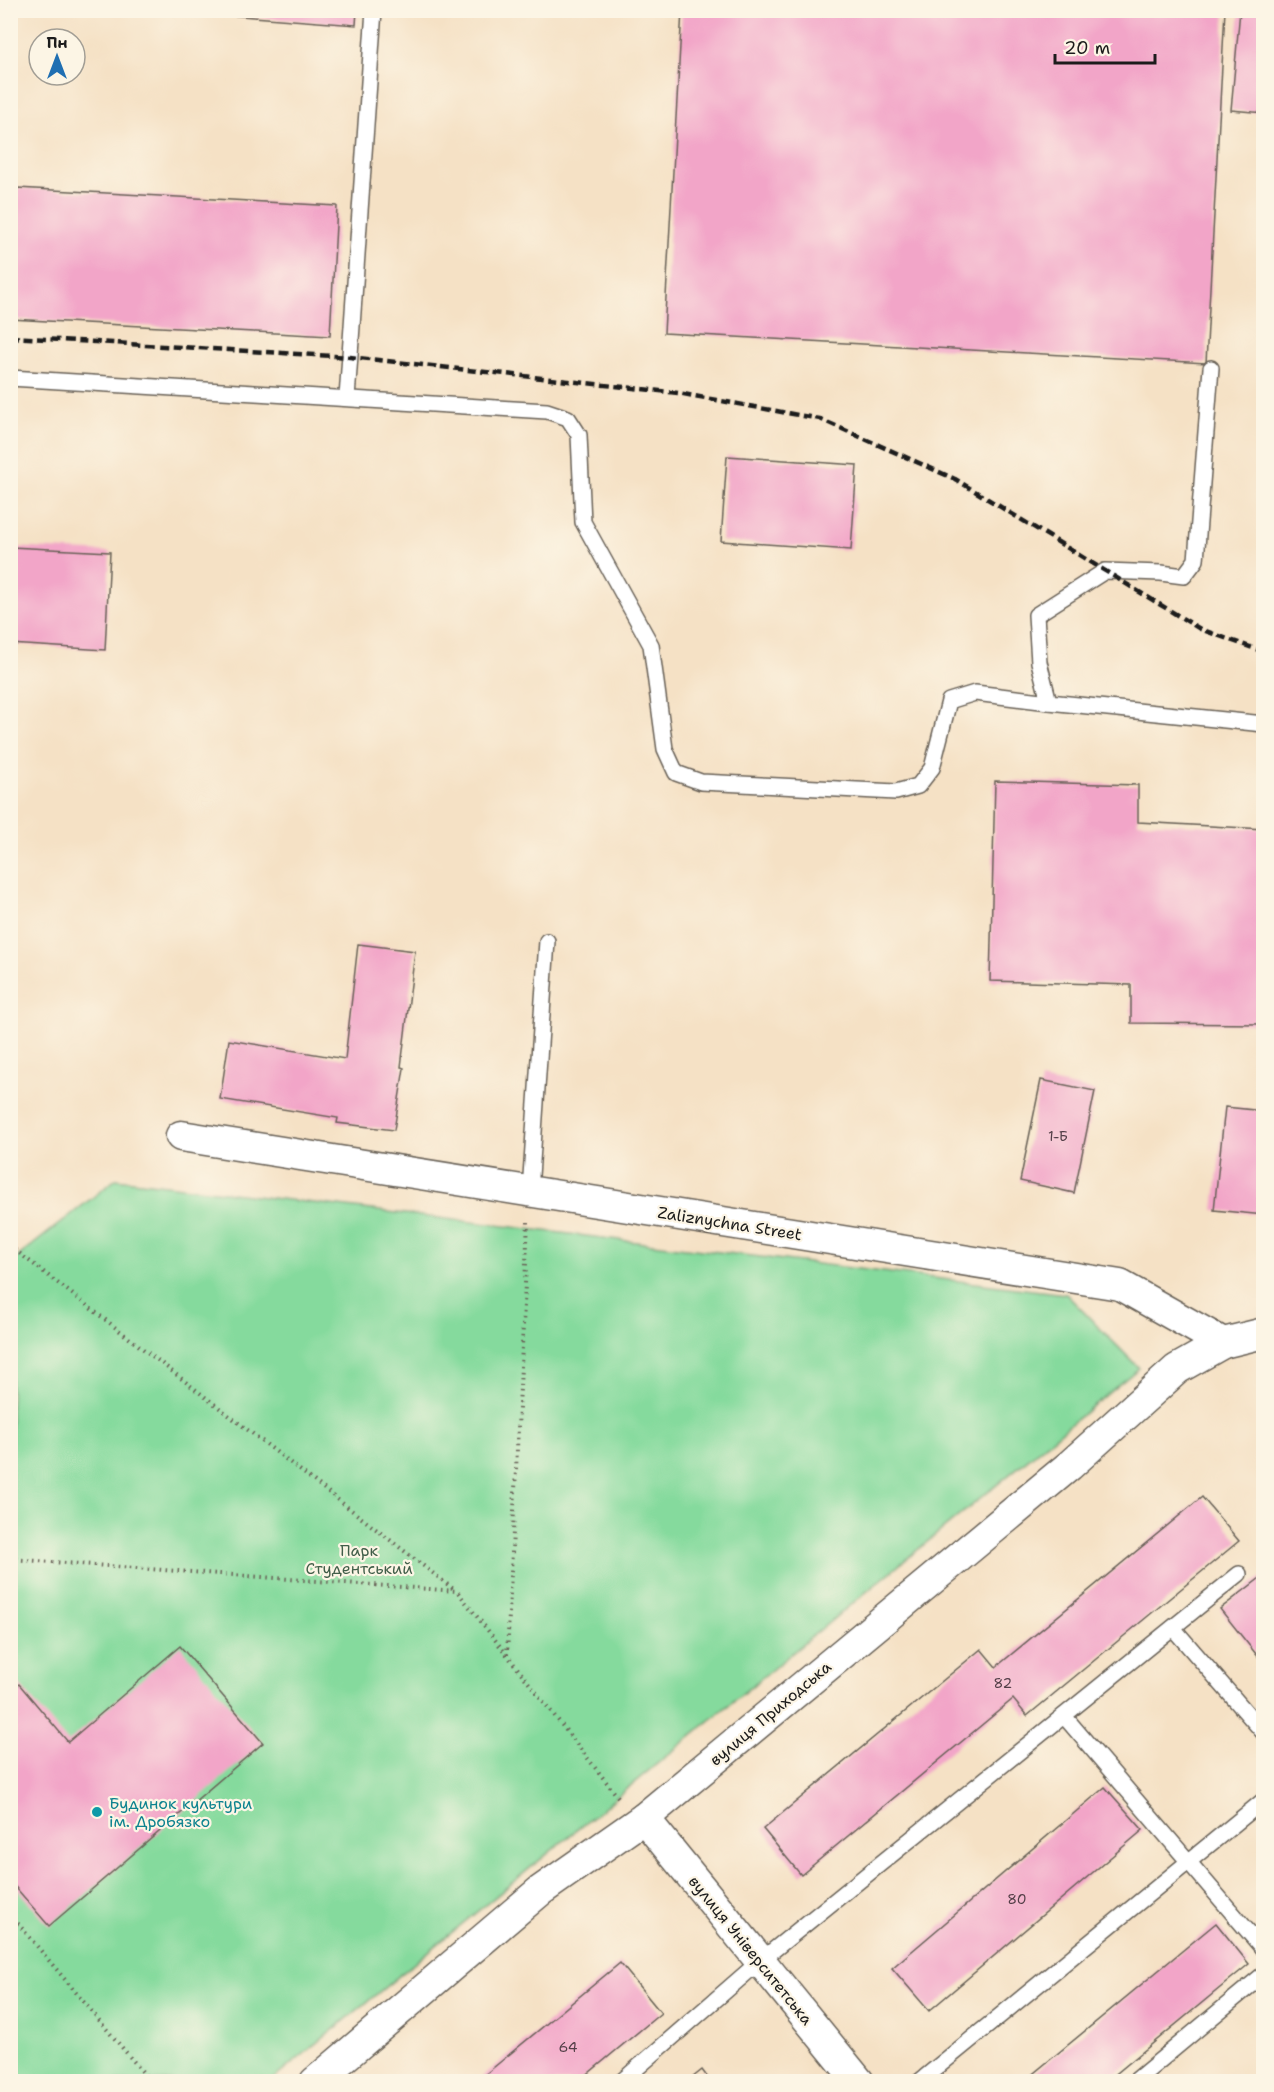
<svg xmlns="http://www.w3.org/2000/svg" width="1274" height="2092" viewBox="0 0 1274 2092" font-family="'Shantell Sans',sans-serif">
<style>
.green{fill:#85da9d;stroke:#507b5c;stroke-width:1.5}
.building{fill:#f2a5c8}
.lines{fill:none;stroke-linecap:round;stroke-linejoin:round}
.lane-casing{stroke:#686157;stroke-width:18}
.street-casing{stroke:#686157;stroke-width:33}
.path{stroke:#686157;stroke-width:4;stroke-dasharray:1.5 4.5;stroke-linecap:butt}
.lane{stroke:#fff;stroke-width:15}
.street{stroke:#fff;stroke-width:30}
.rail{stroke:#1c1c1c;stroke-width:4.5;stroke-dasharray:9 4.5;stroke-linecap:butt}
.culture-dot{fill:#0f9aa8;stroke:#fcf5e5;stroke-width:2}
.labels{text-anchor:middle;stroke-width:4.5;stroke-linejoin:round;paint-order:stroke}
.number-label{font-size:14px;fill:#523e47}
.street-label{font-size:16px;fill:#1c1c1c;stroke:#fcf5e5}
.park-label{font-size:16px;fill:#415e49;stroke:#fcf5e5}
.culture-label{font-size:16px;fill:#0d838f;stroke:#fcf5e5;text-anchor:start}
</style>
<rect width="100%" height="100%" fill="#fcf5e5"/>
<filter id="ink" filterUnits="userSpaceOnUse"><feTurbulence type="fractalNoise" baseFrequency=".0167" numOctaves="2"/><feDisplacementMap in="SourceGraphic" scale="12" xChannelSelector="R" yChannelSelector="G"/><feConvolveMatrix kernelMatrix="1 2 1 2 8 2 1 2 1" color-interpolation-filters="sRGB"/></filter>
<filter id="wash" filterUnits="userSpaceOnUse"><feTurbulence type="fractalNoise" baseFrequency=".008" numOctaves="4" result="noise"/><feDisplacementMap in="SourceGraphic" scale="24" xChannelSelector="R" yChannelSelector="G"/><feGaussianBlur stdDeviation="1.35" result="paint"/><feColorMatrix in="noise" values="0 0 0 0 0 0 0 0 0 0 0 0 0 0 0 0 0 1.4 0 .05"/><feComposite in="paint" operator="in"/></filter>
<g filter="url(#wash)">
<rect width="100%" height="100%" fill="#f5e1c5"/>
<path class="green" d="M116,1179L1066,1294L1139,1368L271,2081L11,2082V1262Z"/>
<g id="blocks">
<g class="building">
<path d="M190,10H357L356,25L190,12Z"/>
<path d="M682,10H1225L1206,363L664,333Z"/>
<path d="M1240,10H1264V113L1231,110Z"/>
<path d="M17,188L337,206L330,336L10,319Z"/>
<path d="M727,456L857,465L851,550L721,541Z"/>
<path d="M10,547L110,552L105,650L10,644Z"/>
<path d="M995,781L1138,785V822L1264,829V1024L1131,1023V985L990,981Z"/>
<path d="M358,944L415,951L401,1067L404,1068L394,1130L337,1123L338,1118L220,1099L229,1040L345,1059Z"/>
<path d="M1041,1080L1095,1091L1074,1193L1020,1181Z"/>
<path d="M1225,1107L1264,1111V1215L1214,1210Z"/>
<path d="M1202,1497L1239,1541L1027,1716L1013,1699L801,1875L763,1829L981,1649L996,1667Z"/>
<path d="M1264,1575V1664L1220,1609Z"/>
<path d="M180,1646L263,1743L49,1926L10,1881V1691L19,1684L68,1742Z"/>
<path d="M1105,1787L1143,1830L929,2011L892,1968Z"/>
<path d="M1216,1923L1249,1964L1106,2082H1023Z"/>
<path d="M620,1963L661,2013L578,2082H476Z"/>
<path d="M702,2070L711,2082H687Z"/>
</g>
</g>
</g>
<g filter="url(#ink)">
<use href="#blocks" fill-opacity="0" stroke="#686157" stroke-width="1.5"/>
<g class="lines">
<defs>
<g id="lane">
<path d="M1211,368L1196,560L1184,576L1161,573L1105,571L1036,615L1039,662L1049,702L1264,724"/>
<path d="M10,378L547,411L568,418L579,435L583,522L651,645L665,749L676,773L701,782L896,792L918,786L932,768L949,701L975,693L1049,702"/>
<path d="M347,398L374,10"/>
<path d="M530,1191L547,941"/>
<path d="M1173,1628L1264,1733"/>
<path d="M1064,1716L1264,1950"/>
<path d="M621,2082L760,1961L1239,1574"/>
<path d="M919,2082L1264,1800"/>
<path d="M1134,2082L1264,1974"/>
</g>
<g id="street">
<path d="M181,1136L1120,1285L1223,1343L1264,1333"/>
<path d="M644,1818L859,2082"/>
<path d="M315,2082L540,1891L644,1818L1069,1466L1177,1369L1223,1343"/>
</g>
</defs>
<use href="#lane" class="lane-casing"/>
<use href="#street" class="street-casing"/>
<g class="path">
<path d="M10,1246L456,1591"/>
<path d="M10,1559L457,1591L618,1797"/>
<path d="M507,1655L528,1222"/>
<path d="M10,1914L151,2082"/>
</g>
<use href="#lane" class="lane"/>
<use href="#street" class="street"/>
<path class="rail" d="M10,337L350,357L678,393L820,419L955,479L1200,629L1264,652"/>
</g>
</g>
<circle class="culture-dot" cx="97" cy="1812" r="6"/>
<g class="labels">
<g class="number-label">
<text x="1058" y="1141">1-Б</text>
<text x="1003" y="1688">82</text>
<text x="1017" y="1904">80</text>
<text x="568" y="2052">64</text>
</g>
<g class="street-label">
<text transform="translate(730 1223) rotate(9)" y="6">Zaliznychna Street</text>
<text transform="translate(770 1713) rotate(-40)" y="6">вулиця Приходська</text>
<text transform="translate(751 1950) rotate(51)" y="6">вулиця Університетська</text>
</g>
<g class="park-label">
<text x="359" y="1556">Парк<tspan x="359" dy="18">Студентський</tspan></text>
</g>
<g class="culture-label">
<text x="109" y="1809">Будинок культури<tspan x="109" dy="18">ім. Дробязко</tspan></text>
</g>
</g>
<rect width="1274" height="2092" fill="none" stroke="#fcf5e5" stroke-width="36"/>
<g transform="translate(57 57)"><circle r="28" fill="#fcf5e5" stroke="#a29e95" stroke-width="1.5"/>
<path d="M0-4.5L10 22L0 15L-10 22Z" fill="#1f6fb2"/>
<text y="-9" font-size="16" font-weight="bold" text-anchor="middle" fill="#1c1c1c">Пн</text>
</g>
<path d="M1055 54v9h100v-9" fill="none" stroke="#1c1c1c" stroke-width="3"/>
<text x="1064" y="54" font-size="18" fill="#1c1c1c" stroke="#fcf5e5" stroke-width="4.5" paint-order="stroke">20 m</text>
</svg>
